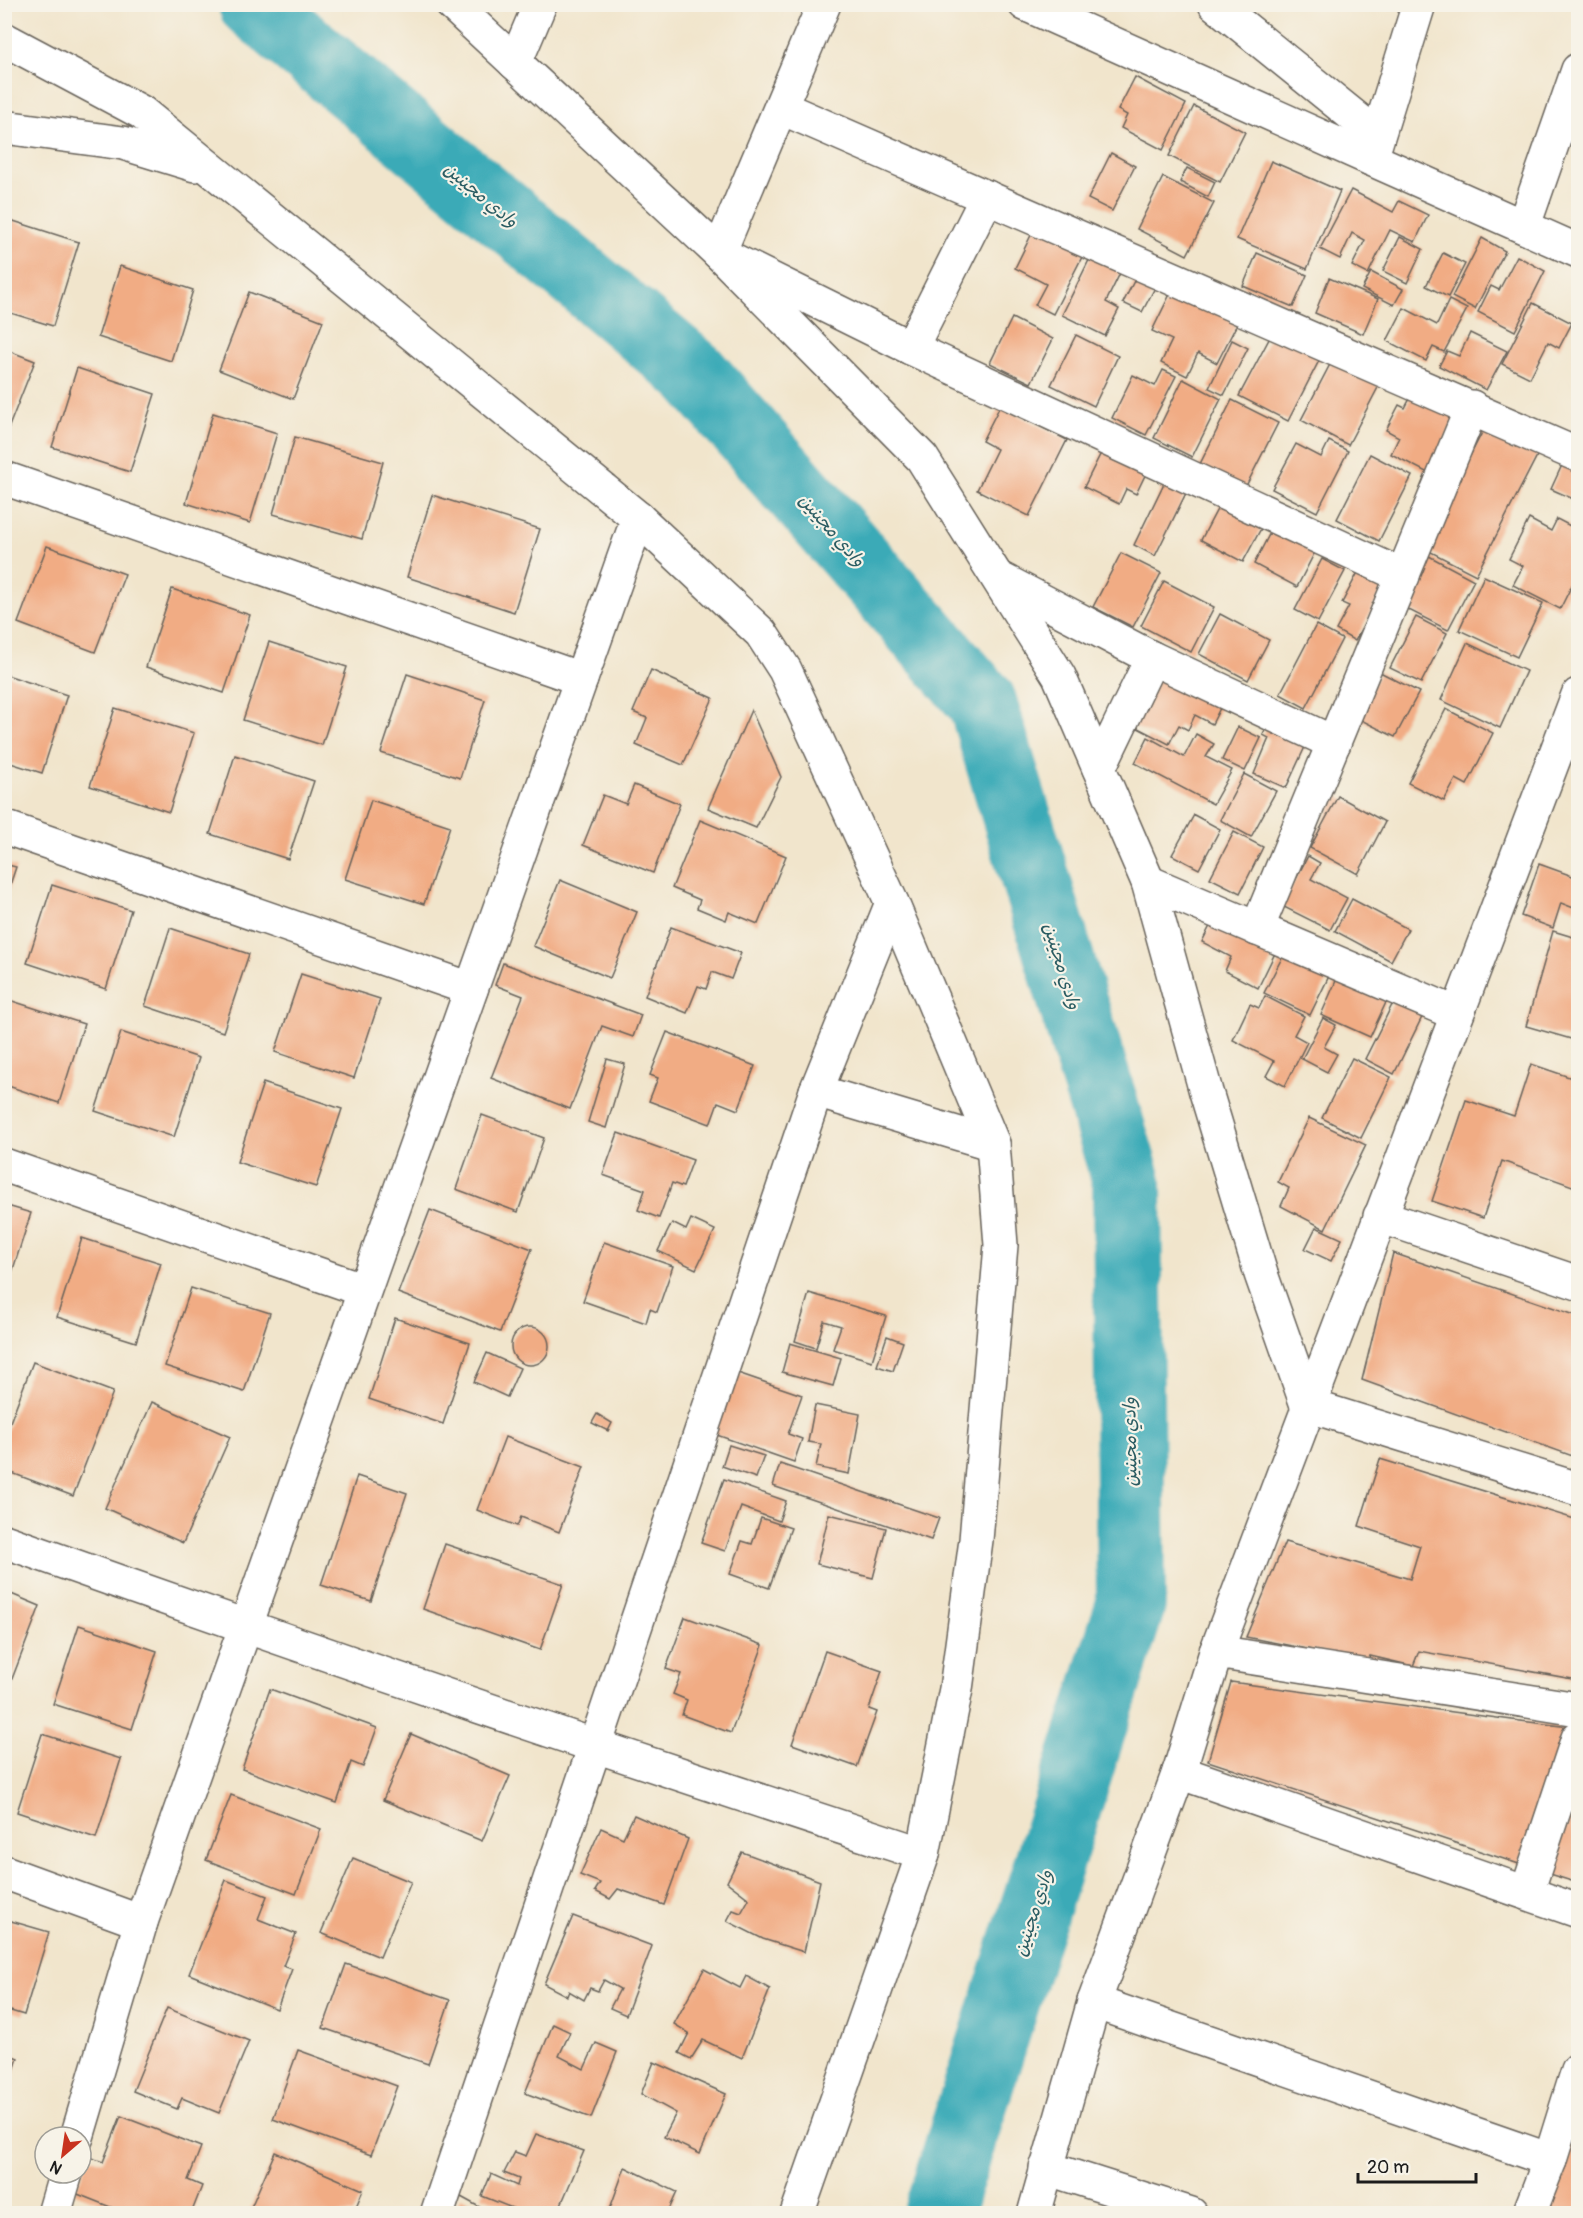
<svg xmlns="http://www.w3.org/2000/svg" width="1583" height="2218" viewBox="0 0 1583 2218" font-family="Pangolin,'Playpen Sans Arabic',sans-serif">
<style>
.lines{fill:none;stroke-linecap:round;stroke-linejoin:round}
.river{stroke:#3aaab7;stroke-width:70}
.building{fill:#f1ac84}
.street-casing{stroke:#67625a;stroke-width:36}
.street{stroke:#fff;stroke-width:33}
.labels{text-anchor:middle;stroke-width:4.5;stroke-linejoin:round;paint-order:stroke}
.water-label{font-size:18px;font-style:italic;fill:#2a5c62;stroke:#f7f3e8}
</style>
<rect width="100%" height="100%" fill="#f7f3e8"/>
<filter id="ink" filterUnits="userSpaceOnUse"><feTurbulence type="fractalNoise" baseFrequency=".0167" numOctaves="2"/><feDisplacementMap in="SourceGraphic" scale="12" xChannelSelector="R" yChannelSelector="G"/><feConvolveMatrix kernelMatrix="1 2 1 2 8 2 1 2 1" color-interpolation-filters="sRGB"/></filter>
<filter id="wash" filterUnits="userSpaceOnUse"><feTurbulence type="fractalNoise" baseFrequency=".008" numOctaves="4" result="noise"/><feDisplacementMap in="SourceGraphic" scale="24" xChannelSelector="R" yChannelSelector="G"/><feGaussianBlur stdDeviation="1.35" result="paint"/><feColorMatrix in="noise" values="0 0 0 0 0 0 0 0 0 0 0 0 0 0 0 0 0 1.4 0 .05"/><feComposite in="paint" operator="in"/></filter>
<g filter="url(#wash)">
<rect width="100%" height="100%" fill="#f1e5cc"/>
<g class="lines">
<path class="river" d="M253,4L694,373L982,702L1127,1182L1131,1604L938,2214"/>
</g>
<g id="blocks">
<g class="building">
<path d="M1135,77L1186,104L1163,150L1121,128L1127,115L1118,110Z"/>
<path d="M1194,106L1245,132L1220,182L1169,156Z"/>
<path d="M1111,153L1135,166L1112,211L1088,199Z"/>
<path d="M1271,161L1340,191L1307,269L1237,239Z"/>
<path d="M1187,168L1215,182L1208,197L1180,182Z"/>
<path d="M1163,177L1214,203L1187,255L1137,229Z"/>
<path d="M1351,190L1393,212L1399,201L1428,215L1415,242L1390,230L1368,274L1352,266L1365,240L1352,233L1340,259L1320,249Z"/>
<path d="M4,218L79,242L53,326L4,311Z"/>
<path d="M1036,225L1086,249L1053,314L1035,305L1046,284L1015,268Z"/>
<path d="M1400,237L1423,249L1407,283L1383,271Z"/>
<path d="M1482,238L1505,251L1475,309L1452,297Z"/>
<path d="M1094,250L1124,265L1106,302L1119,309L1105,336L1062,315Z"/>
<path d="M1257,253L1307,275L1293,307L1243,286Z"/>
<path d="M1443,253L1465,264L1448,297L1426,286Z"/>
<path d="M1517,256L1545,271L1515,331L1478,312L1491,286L1499,290Z"/>
<path d="M120,266L193,290L171,361L98,337Z"/>
<path d="M1139,271L1159,280L1142,312L1123,303Z"/>
<path d="M1371,272L1403,289L1394,305L1362,289Z"/>
<path d="M1329,278L1378,299L1363,334L1315,313Z"/>
<path d="M1175,284L1237,324L1217,363L1198,353L1187,376L1161,363L1172,340L1152,331Z"/>
<path d="M249,292L323,321L293,399L219,370Z"/>
<path d="M1449,300L1467,309L1444,352L1433,347L1426,361L1387,341L1404,308L1437,325Z"/>
<path d="M1533,303L1572,323L1559,348L1548,342L1530,378L1502,364Z"/>
<path d="M1012,318L1053,339L1031,383L990,363Z"/>
<path d="M1277,324L1325,349L1288,421L1239,396Z"/>
<path d="M1470,333L1507,351L1486,390L1439,366L1447,351L1459,356Z"/>
<path d="M1076,335L1118,356L1094,406L1051,385Z"/>
<path d="M1232,340L1248,348L1224,395L1209,388Z"/>
<path d="M4,349L35,361L6,434L4,433Z"/>
<path d="M1337,351L1384,376L1348,445L1301,420Z"/>
<path d="M77,368L155,394L130,472L52,447Z"/>
<path d="M1163,370L1176,376L1146,435L1112,418L1133,375L1155,386Z"/>
<path d="M1183,379L1221,399L1192,457L1154,438Z"/>
<path d="M1416,387L1461,409L1428,473L1391,454L1399,437L1386,430L1399,405L1405,408Z"/>
<path d="M1232,400L1278,423L1244,490L1198,468Z"/>
<path d="M1000,406L1067,440L1029,516L977,490L997,449L982,441Z"/>
<path d="M213,413L277,433L250,523L186,503Z"/>
<path d="M1488,421L1541,448L1476,575L1423,548Z"/>
<path d="M295,437L383,462L362,539L273,514Z"/>
<path d="M1329,441L1348,451L1317,512L1272,489L1296,444L1321,457Z"/>
<path d="M1104,447L1148,469L1136,494L1126,489L1119,504L1084,487Z"/>
<path d="M1568,452L1578,457V501L1551,489Z"/>
<path d="M1370,454L1412,476L1379,541L1337,519Z"/>
<path d="M1168,475L1190,485L1155,556L1134,545Z"/>
<path d="M432,495L540,529L514,612L407,577Z"/>
<path d="M1223,498L1265,521L1243,562L1201,540Z"/>
<path d="M1529,519L1551,531L1557,519L1578,530V573L1560,609L1513,585L1523,566L1509,559Z"/>
<path d="M1276,521L1319,544L1297,587L1254,564Z"/>
<path d="M47,546L125,574L95,652L18,623Z"/>
<path d="M1121,553L1161,573L1133,627L1093,607Z"/>
<path d="M1429,556L1474,580L1448,630L1403,607Z"/>
<path d="M1322,559L1345,571L1318,622L1295,610Z"/>
<path d="M1365,559L1391,573L1355,641L1336,630L1349,606L1342,603Z"/>
<path d="M1484,576L1543,603L1517,657L1459,630Z"/>
<path d="M1164,581L1214,607L1191,652L1141,626Z"/>
<path d="M172,589L250,615L224,693L146,667Z"/>
<path d="M1220,614L1269,640L1248,680L1199,654Z"/>
<path d="M1416,617L1447,633L1421,683L1390,668Z"/>
<path d="M1316,625L1342,639L1306,708L1280,694Z"/>
<path d="M269,642L347,667L322,745L243,720Z"/>
<path d="M1467,643L1526,671L1500,728L1441,700Z"/>
<path d="M651,670L713,698L683,765L636,745L647,718L633,712Z"/>
<path d="M1159,671L1223,702L1212,724L1195,715L1188,730L1179,725L1169,744L1132,725Z"/>
<path d="M1380,672L1419,692L1395,737L1357,718Z"/>
<path d="M4,674L67,695L42,773L4,761Z"/>
<path d="M407,674L485,700L460,778L381,753Z"/>
<path d="M115,708L194,733L169,812L90,786Z"/>
<path d="M1446,709L1493,733L1467,785L1456,779L1444,801L1408,783Z"/>
<path d="M751,710L781,777L756,828L708,808Z"/>
<path d="M1271,717L1311,734L1286,788L1254,774L1269,738L1263,735Z"/>
<path d="M1238,727L1261,738L1245,771L1222,760Z"/>
<path d="M1196,734L1214,744L1206,757L1232,770L1213,804L1135,763L1148,737L1184,757Z"/>
<path d="M235,755L314,781L288,859L210,834Z"/>
<path d="M1244,774L1276,791L1251,837L1220,820Z"/>
<path d="M634,785L680,804L653,873L583,845L603,795L626,804Z"/>
<path d="M1338,796L1385,822L1358,874L1310,848Z"/>
<path d="M371,800L450,826L424,904L345,879Z"/>
<path d="M1194,815L1220,829L1199,869L1172,855Z"/>
<path d="M700,820L786,856L758,924L729,912L726,920L697,908L700,900L672,888Z"/>
<path d="M1234,832L1263,847L1240,893L1210,878Z"/>
<path d="M1308,856L1320,863L1311,879L1347,898L1330,930L1282,906Z"/>
<path d="M4,864L16,867L5,900H4Z"/>
<path d="M1539,864L1578,878L1576,909L1561,903L1553,928L1521,916Z"/>
<path d="M560,880L637,912L610,978L533,946Z"/>
<path d="M52,885L131,910L106,989L27,963Z"/>
<path d="M1352,899L1408,929L1391,961L1335,931Z"/>
<path d="M1215,916L1277,949L1258,988L1225,971L1231,957L1202,942Z"/>
<path d="M1578,918V979L1572,1002L1578,1004V1041L1526,1026L1553,931L1573,937Z"/>
<path d="M671,927L741,953L731,979L712,972L706,989L698,986L687,1013L645,996Z"/>
<path d="M170,928L249,954L223,1032L145,1006Z"/>
<path d="M1286,950L1331,972L1310,1015L1264,993Z"/>
<path d="M503,963L641,1015L633,1037L602,1026L570,1109L491,1078L523,996L495,985Z"/>
<path d="M301,974L380,999L354,1078L275,1052Z"/>
<path d="M1339,974L1389,996L1370,1037L1321,1015Z"/>
<path d="M1265,996L1304,1016L1294,1035L1307,1042L1285,1086L1266,1076L1274,1061L1233,1040L1250,1004L1259,1008Z"/>
<path d="M1396,997L1425,1011L1394,1074L1365,1059Z"/>
<path d="M6,999L84,1024L59,1103L5,1085Z"/>
<path d="M1323,1018L1336,1025L1324,1047L1337,1054L1327,1072L1302,1059Z"/>
<path d="M121,1032L199,1058L174,1137L95,1111Z"/>
<path d="M667,1032L755,1066L738,1110L718,1102L710,1124L649,1101L658,1078L650,1075Z"/>
<path d="M1352,1058L1391,1077L1361,1138L1322,1118Z"/>
<path d="M607,1059L625,1064L606,1128L588,1122Z"/>
<path d="M1531,1064L1578,1080V1188L1502,1161L1483,1218L1432,1201L1466,1100L1514,1116Z"/>
<path d="M263,1083L342,1109L316,1187L237,1162Z"/>
<path d="M482,1115L544,1138L518,1212L456,1189Z"/>
<path d="M1309,1118L1366,1145L1325,1229L1281,1206L1289,1188L1278,1182Z"/>
<path d="M618,1133L693,1160L683,1187L672,1183L659,1218L638,1210L645,1190L603,1175Z"/>
<path d="M4,1205L31,1213L8,1285L4,1284Z"/>
<path d="M430,1210L532,1249L500,1332L398,1293Z"/>
<path d="M691,1219L715,1230L696,1269L658,1251L672,1223L686,1230Z"/>
<path d="M1316,1227L1342,1239L1331,1261L1305,1249Z"/>
<path d="M82,1238L161,1263L136,1342L57,1317Z"/>
<path d="M604,1242L673,1266L657,1312L650,1309L646,1323L583,1301Z"/>
<path d="M1393,1253L1578,1316V1458L1362,1380Z"/>
<path d="M191,1288L270,1313L244,1392L165,1366Z"/>
<path d="M809,1293L886,1316L872,1361L833,1349L841,1326L824,1321L816,1348L795,1341Z"/>
<path d="M395,1318L470,1343L443,1424L369,1399Z"/>
<circle cx="530" cy="1346" r="19"/>
<path d="M887,1336L903,1342L893,1371L877,1366Z"/>
<path d="M790,1343L841,1358L833,1386L782,1372Z"/>
<path d="M487,1353L520,1368L507,1397L474,1382Z"/>
<path d="M33,1362L113,1392L73,1496L4,1470V1438Z"/>
<path d="M735,1372L802,1395L788,1434L802,1439L794,1462L714,1434Z"/>
<path d="M152,1402L230,1437L183,1543L105,1508Z"/>
<path d="M815,1405L860,1414L849,1474L816,1467L821,1444L808,1442Z"/>
<path d="M597,1414L612,1423L608,1431L592,1423Z"/>
<path d="M505,1437L584,1467L559,1532L521,1517L517,1526L477,1510Z"/>
<path d="M729,1445L764,1456L756,1478L722,1466Z"/>
<path d="M1380,1459L1578,1520V1680L1419,1651L1413,1666L1370,1656L1368,1661L1246,1637L1285,1542L1410,1579L1420,1546L1359,1526Z"/>
<path d="M780,1464L939,1518L931,1540L773,1486Z"/>
<path d="M357,1476L407,1493L371,1601L321,1585Z"/>
<path d="M724,1479L786,1501L779,1521L741,1507L725,1551L701,1543Z"/>
<path d="M829,1514L886,1528L873,1578L817,1564Z"/>
<path d="M761,1518L791,1528L769,1588L730,1574L742,1541L752,1544Z"/>
<path d="M445,1544L563,1584L540,1650L423,1609Z"/>
<path d="M4,1591L40,1606L10,1684L4,1682Z"/>
<path d="M685,1617L763,1645L731,1733L682,1715L687,1700L673,1694L681,1674L666,1669Z"/>
<path d="M79,1625L157,1651L132,1729L53,1704Z"/>
<path d="M825,1651L882,1671L869,1709L877,1712L857,1767L792,1744Z"/>
<path d="M1231,1682L1512,1720L1569,1727L1519,1864L1208,1761Z"/>
<path d="M270,1689L377,1728L363,1767L351,1762L337,1803L242,1769Z"/>
<path d="M42,1734L121,1759L96,1838L17,1812Z"/>
<path d="M411,1734L510,1776L482,1841L383,1800Z"/>
<path d="M1578,1792V1883L1549,1874Z"/>
<path d="M231,1795L321,1829L296,1894L206,1860Z"/>
<path d="M634,1815L688,1839L664,1905L618,1889L610,1899L595,1891L600,1883L580,1875L601,1828L623,1838Z"/>
<path d="M742,1852L820,1881L804,1952L763,1939L727,1921L733,1910L741,1913L749,1899L727,1882Z"/>
<path d="M353,1858L411,1882L380,1957L321,1933Z"/>
<path d="M226,1880L267,1896L258,1919L296,1934L283,1966L292,1969L277,2009L189,1974Z"/>
<path d="M573,1916L652,1946L626,2015L610,2008L620,1989L604,1980L598,1991L590,1988L584,2000L569,1991L567,1996L544,1984Z"/>
<path d="M4,1919L49,1932L24,2015L4,2009Z"/>
<path d="M346,1964L450,2000L428,2064L323,2028Z"/>
<path d="M704,1969L740,1988L746,1976L770,1989L742,2058L703,2040L691,2059L679,2053L689,2033L674,2024Z"/>
<path d="M167,2008L249,2041L219,2113L182,2098L177,2109L133,2091Z"/>
<path d="M553,2024L570,2032L559,2056L584,2069L596,2043L617,2052L591,2118L525,2093Z"/>
<path d="M298,2050L397,2086L371,2155L273,2119Z"/>
<path d="M5,2053L18,2058L5,2099Z"/>
<path d="M654,2062L726,2094L700,2154L664,2137L676,2113L641,2094Z"/>
<path d="M1578,2113V2214H1548Z"/>
<path d="M121,2116L201,2147L188,2180L202,2186L191,2214H128L75,2193L89,2157L103,2162Z"/>
<path d="M536,2134L584,2151L557,2214H527L482,2196L491,2174L517,2186L519,2179L504,2173L515,2152L526,2156Z"/>
<path d="M275,2152L363,2190L353,2214H248Z"/>
<path d="M625,2167L677,2192L667,2214H608Z"/>
<path d="M461,2197L492,2214H452Z"/>
</g>
</g>
</g>
<g filter="url(#ink)">
<use href="#blocks" fill-opacity="0" stroke="#67625a" stroke-width="1.5"/>
<g class="lines">
<defs>
<g id="street">
<path d="M452,4L719,253L922,458L1059,676L1148,882L1206,1092L1261,1274L1307,1405"/>
<path d="M824,4L719,253L911,348L1403,576"/>
<path d="M1025,4L1371,159L1419,4"/>
<path d="M1215,4L1377,135"/>
<path d="M4,39L141,112L638,518L761,633L785,670L892,903L993,1144L1001,1245L976,1540L956,1689L923,1854L797,2214"/>
<path d="M515,63L540,4"/>
<path d="M782,108L1578,455"/>
<path d="M4,127L123,143L195,165"/>
<path d="M1371,159L1578,251"/>
<path d="M1524,225L1578,70"/>
<path d="M911,348L987,197"/>
<path d="M4,478L581,679"/>
<path d="M999,578L1152,658L1334,743"/>
<path d="M1099,768L1152,658"/>
<path d="M4,827L471,989"/>
<path d="M1148,882L1457,1014"/>
<path d="M1257,929L1472,407"/>
<path d="M816,1091L993,1144"/>
<path d="M4,1165L364,1290"/>
<path d="M1380,1216L1578,1283"/>
<path d="M1307,1405L1578,1489"/>
<path d="M4,1541C309,1650 615,1754 923,1854"/>
<path d="M1216,1652L1578,1709"/>
<path d="M1179,1772L1578,1911"/>
<path d="M4,1872L141,1922"/>
<path d="M1527,1892L1578,1738"/>
<path d="M1094,2002L1550,2160"/>
<path d="M77,2137L141,1922L638,518"/>
<path d="M1046,2168L1191,2214"/>
<path d="M54,2214L66,2173"/>
<path d="M437,2214L816,1091L892,903"/>
<path d="M1034,2214L1094,2002L1179,1772L1216,1652L1578,695"/>
<path d="M1529,2214L1550,2160L1578,2070"/>
</g>
</defs>
<use href="#street" class="street-casing"/>
<use href="#street" class="street"/>
</g>
</g>
<g class="labels">
<g class="water-label">
<text transform="translate(481 195) rotate(40)" y="6">وادي مجينين</text>
<text transform="translate(832 530) rotate(49)" y="6">وادي مجينين</text>
<text transform="translate(1062 966) rotate(73)" y="6">وادي مجينين</text>
<text transform="translate(1130 1442) rotate(-91)" y="6">وادي مجينين</text>
<text transform="translate(1033 1913) rotate(-72)" y="6">وادي مجينين</text>
</g>
</g>
<rect width="1583" height="2218" fill="none" stroke="#f7f3e8" stroke-width="24"/>
<g transform="translate(63 2155) rotate(209)"><circle r="28" fill="#f7f3e8" stroke="#9f9d96" stroke-width="1.5"/>
<path d="M0-4.5L10 22L0 15L-10 22Z" fill="#c8321e"/>
<text y="-9" font-size="16" font-weight="bold" text-anchor="middle" fill="#1c1c1c">N</text>
</g>
<path d="M1358 2173v9h118v-9" fill="none" stroke="#1c1c1c" stroke-width="3"/>
<text x="1367" y="2173" font-size="18" fill="#1c1c1c" stroke="#f7f3e8" stroke-width="4.5" paint-order="stroke">20 m</text>
</svg>
